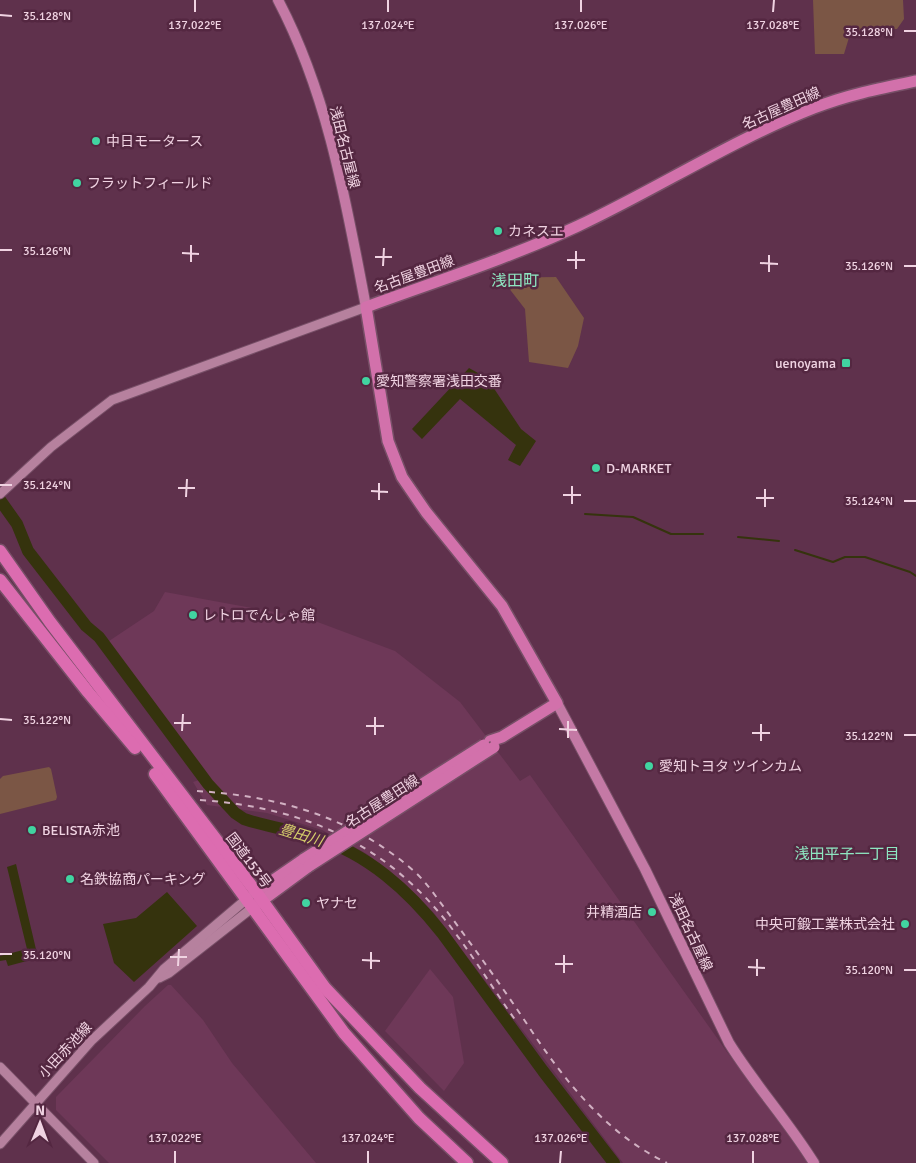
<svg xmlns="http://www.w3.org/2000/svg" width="916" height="1163" viewBox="0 0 916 1163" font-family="Signika,'Noto Sans JP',sans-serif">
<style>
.built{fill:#6e3858}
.green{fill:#7b5645}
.water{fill:#35330d}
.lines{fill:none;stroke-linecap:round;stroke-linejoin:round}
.stream{stroke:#35330d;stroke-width:2}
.river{stroke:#35330d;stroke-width:12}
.tertiary-casing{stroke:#774f67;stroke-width:11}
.secondary-casing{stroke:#774f67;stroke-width:12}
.primary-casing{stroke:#774f67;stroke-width:14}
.trunk-casing{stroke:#774f67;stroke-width:15}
.tertiary{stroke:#b6819e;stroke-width:9}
.secondary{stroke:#c479a5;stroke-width:10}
.primary{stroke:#d271ab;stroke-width:11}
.trunk{stroke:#dc6cb0;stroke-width:12}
.rail{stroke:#d1b0c2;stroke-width:2;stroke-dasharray:6 6;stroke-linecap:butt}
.primary-bridge-casing{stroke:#774f67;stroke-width:14;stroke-linecap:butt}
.primary-bridge{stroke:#d271ab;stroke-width:11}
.ticks{fill:none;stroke:#f0d3e2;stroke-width:2}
.poi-dot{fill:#41d4a1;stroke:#542741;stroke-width:2}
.labels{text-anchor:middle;stroke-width:5;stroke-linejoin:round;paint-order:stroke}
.street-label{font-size:14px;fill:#f0d3e2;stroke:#542741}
.poi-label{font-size:14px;fill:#f0d3e2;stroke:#542741;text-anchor:start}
.water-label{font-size:15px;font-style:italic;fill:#d5ce6b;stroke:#542741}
.neighbourhood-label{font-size:15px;fill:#8ee6c1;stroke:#542741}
.quarter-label{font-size:16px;fill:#8ee6c1;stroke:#542741}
.ticks-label{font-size:12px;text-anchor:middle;fill:#f0d3e2;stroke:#542741;stroke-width:5;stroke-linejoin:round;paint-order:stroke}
</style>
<rect width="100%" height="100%" fill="#5f314c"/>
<g class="built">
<path d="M165,592L307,618L395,651L460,702L520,781L530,775L727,1052L801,1150L808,1163H623L434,913L407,886L367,854L322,830L267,813L207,805L193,782L205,778L106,643L154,611Z"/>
<path d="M430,969L453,997L464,1063L444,1091L385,1031Z"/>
<path d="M168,985H171L203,1020L232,1063L316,1163H109L56,1110V1097L145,1006Z"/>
</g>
<g class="green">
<path d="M813,0H903L904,19L897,29L851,31L844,54H815Z"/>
<path d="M556,277L584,318L578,346L568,368L529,362L525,309L501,278Z"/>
<path d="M49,767L51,769L57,797L56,800L0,814V779L3,776Z"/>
</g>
<g class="water">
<path d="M469,368L487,378L521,429L536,441L520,466L508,460L516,445L460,399L422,439L412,429Z"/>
<path d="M16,864L38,958L8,966L6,960L0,961V956L27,949L7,867Z"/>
<path d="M167,892L197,926L134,982L114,963L103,924L136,918Z"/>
</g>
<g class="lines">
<g class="stream">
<path d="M585,514L633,517L671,534H703"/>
<path d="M738,537L779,541"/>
<path d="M795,550L833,562L845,557H865L910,572L916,576"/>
</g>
<path class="river" d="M0,500L17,524L28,551L86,626L99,637L208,784L235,813L244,819C267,827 292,830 315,837C368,854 408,890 442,933L543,1071L614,1163"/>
<defs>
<g id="tertiary">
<path d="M0,494L51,447L112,400L366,307"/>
<path d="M159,978L169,973L252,908"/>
<path d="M0,1067L94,1163"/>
<path d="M0,1144L91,1041L149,987L164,969L249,897"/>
</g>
<g id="secondary">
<path d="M278,0C328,95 346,202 366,307"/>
<path d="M557,703L645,869L729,1043C755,1085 788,1121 814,1163"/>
</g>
<g id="primary">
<path d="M490,741L502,737L557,703L502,606L426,512L402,477L388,441L366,307C437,281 509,258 578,226C657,189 732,140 814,108C847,95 882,88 916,81"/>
<path d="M256,892L304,859"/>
<path d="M256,905L309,866"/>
</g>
<g id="trunk">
<path d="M0,551L50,622L256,892L325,988L420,1088L502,1163"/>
<path d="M0,580L88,692L135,748"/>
<path d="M155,774L344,1033L419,1118L467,1163"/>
</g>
</defs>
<use href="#tertiary" class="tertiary-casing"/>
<use href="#secondary" class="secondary-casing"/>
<use href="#primary" class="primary-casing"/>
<use href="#trunk" class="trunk-casing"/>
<use href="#tertiary" class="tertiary"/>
<use href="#secondary" class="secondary"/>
<use href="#primary" class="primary"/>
<use href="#trunk" class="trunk"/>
<g class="rail">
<path d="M197,791C278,796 353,817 415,872C427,883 436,897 446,910C474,948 501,985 527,1024C564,1080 605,1133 667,1163"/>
<path d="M200,800C298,807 378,839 442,916C469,949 491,986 516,1021"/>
</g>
<defs>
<g id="primary-bridge">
<path d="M304,859L484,745"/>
<path d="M309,866L494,747"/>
</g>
</defs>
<use href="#primary-bridge" class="primary-bridge-casing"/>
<use href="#primary-bridge" class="primary-bridge"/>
</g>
<path class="ticks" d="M195,12V0M388,12V0M581,12V0M773,12L774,0M0,15L12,16M904,31H916M0,250H12M182,253L199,254M375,257H392M567,260H585M191,262V245M760,263L778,264M383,266L384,248M904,266H916M576,269V251M769,272V255M0,485H12M178,488H195M371,491L388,492M563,495H581M186,497L187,479M756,498H774M379,500V483M904,501H916M572,504V486M765,507V489M0,719L12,720M174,723H191M366,726H384M559,729L577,730M182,731L183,714M752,733H770M375,735V717M904,735H916M568,738V721M761,741V724M0,954H12M170,957H187M362,960L380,961M555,964H573M178,966L179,949M748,967L765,968M371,969V952M904,970H916M564,973V955M757,976V959M175,1163V1151M368,1163V1151M560,1163L561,1151M753,1163V1151"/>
<g class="poi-dot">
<circle cx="96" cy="141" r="5"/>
<circle cx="77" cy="183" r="5"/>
<circle cx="498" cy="231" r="5"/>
<rect x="841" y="358" width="10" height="10" rx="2.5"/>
<circle cx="366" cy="381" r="5"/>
<circle cx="596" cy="468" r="5"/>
<circle cx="193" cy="615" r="5"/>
<circle cx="649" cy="766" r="5"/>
<circle cx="32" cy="830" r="5"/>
<circle cx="70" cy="879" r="5"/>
<circle cx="306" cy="903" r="5"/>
<circle cx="652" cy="912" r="5"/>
<circle cx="905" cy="924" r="5"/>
</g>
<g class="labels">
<g class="street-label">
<text transform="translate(781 108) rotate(-24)" y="5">名古屋豊田線</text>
<text transform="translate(345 147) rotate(76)" y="5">浅田名古屋線</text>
<text transform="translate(414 274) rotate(-20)" y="5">名古屋豊田線</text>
<text transform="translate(382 801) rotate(-33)" y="5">名古屋豊田線</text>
<text transform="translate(249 860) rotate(53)" y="5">国道153号</text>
<text transform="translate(691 932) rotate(65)" y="5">浅田名古屋線</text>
<text transform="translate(65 1050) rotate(-47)" y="5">小田赤池線</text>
</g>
<g class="poi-label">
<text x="106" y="146">中日モータース</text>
<text x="87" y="188">フラットフィールド</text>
<text x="508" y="236">カネスエ</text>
<text x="836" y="368" text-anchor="end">uenoyama</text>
<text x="376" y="386">愛知警察署浅田交番</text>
<text x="606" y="473">D-MARKET</text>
<text x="203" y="620">レトロでんしゃ館</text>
<text x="659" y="771">愛知トヨタ ツインカム</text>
<text x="42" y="835">BELISTA赤池</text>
<text x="80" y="884">名鉄協商パーキング</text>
<text x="316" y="908">ヤナセ</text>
<text x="642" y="917" text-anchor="end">井精酒店</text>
<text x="895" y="929" text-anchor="end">中央可鍛工業株式会社</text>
</g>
<g class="water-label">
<text transform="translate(301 835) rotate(17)" y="5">豊田川</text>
</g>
<g class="neighbourhood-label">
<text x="847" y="859">浅田平子一丁目</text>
</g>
<g class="quarter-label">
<text x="515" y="286">浅田町</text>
</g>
</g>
<g class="ticks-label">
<text x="47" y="20">35.128°N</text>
<text x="195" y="29">137.022°E</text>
<text x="388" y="29">137.024°E</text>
<text x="581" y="29">137.026°E</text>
<text x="773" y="29">137.028°E</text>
<text x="869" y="36">35.128°N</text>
<text x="47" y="255">35.126°N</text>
<text x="869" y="270">35.126°N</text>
<text x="47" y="489">35.124°N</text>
<text x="869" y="505">35.124°N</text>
<text x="47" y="724">35.122°N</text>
<text x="869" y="740">35.122°N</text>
<text x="47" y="959">35.120°N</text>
<text x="869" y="974">35.120°N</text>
<text x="175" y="1142">137.022°E</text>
<text x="368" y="1142">137.024°E</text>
<text x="561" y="1142">137.026°E</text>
<text x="753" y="1142">137.028°E</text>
</g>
<g transform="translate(40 1123) rotate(1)" stroke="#542741" stroke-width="4" paint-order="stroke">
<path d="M0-4L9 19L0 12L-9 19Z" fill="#f0d3e2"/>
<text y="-8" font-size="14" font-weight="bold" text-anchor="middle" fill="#f0d3e2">N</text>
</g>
</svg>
